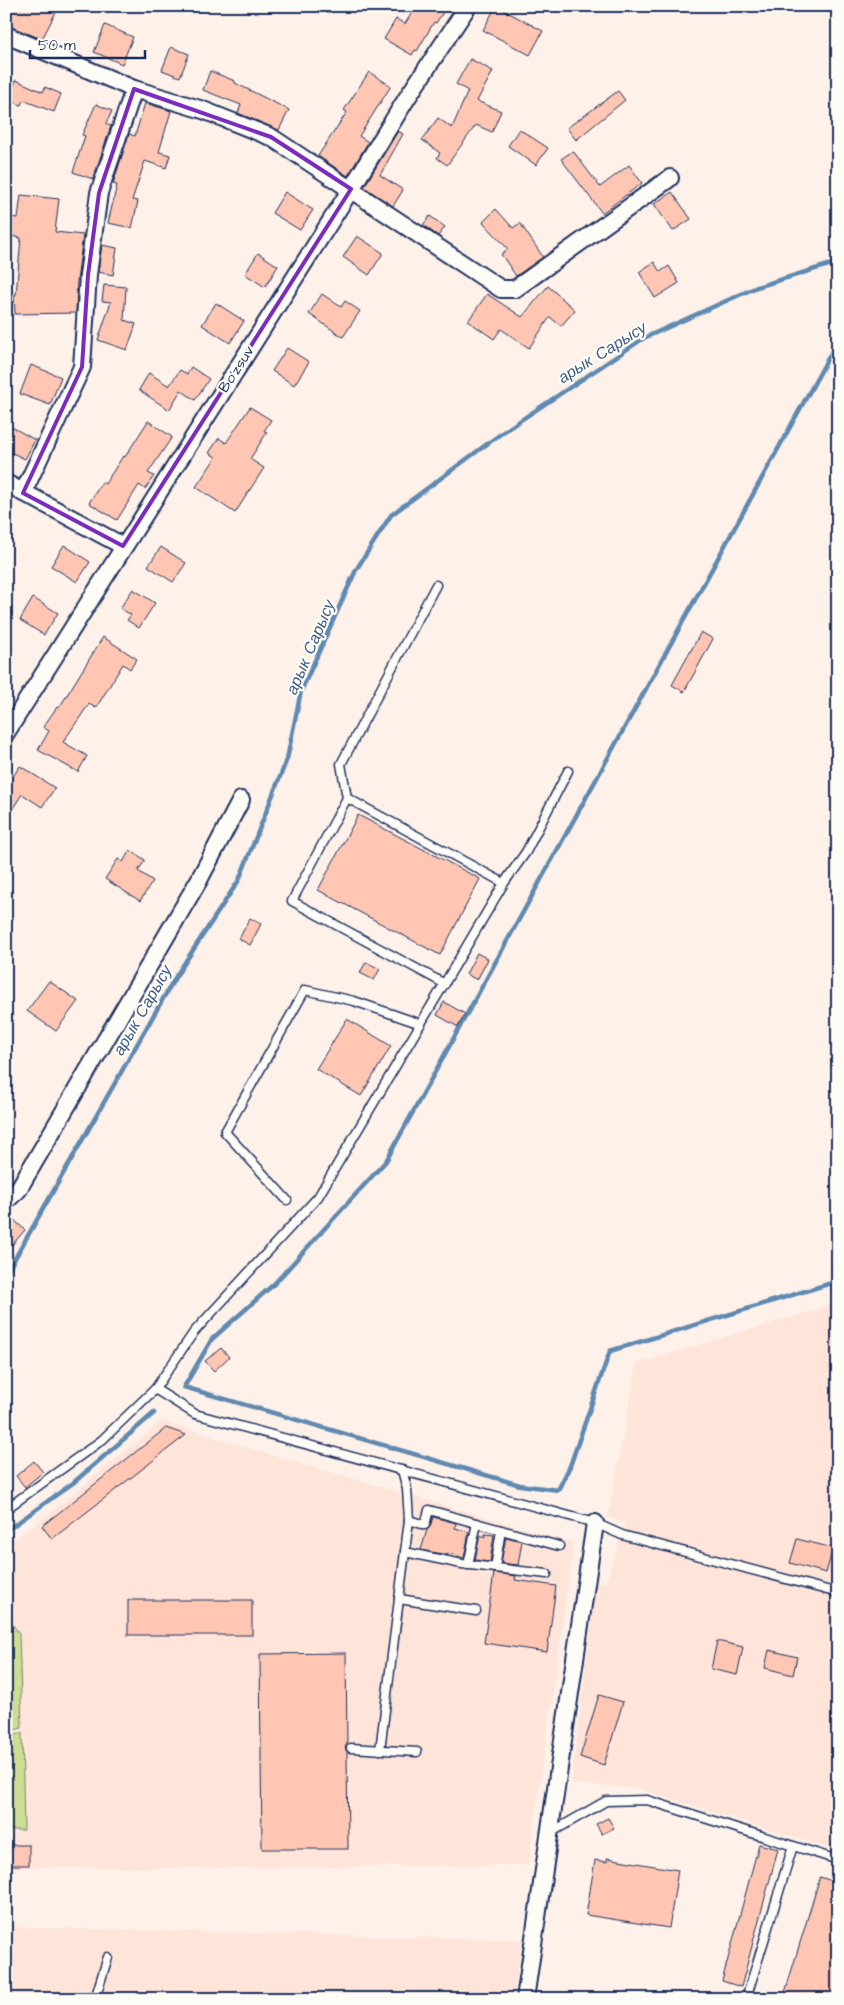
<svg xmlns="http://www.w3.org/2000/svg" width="844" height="2005" viewBox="0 0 844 2005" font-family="'Architects Daughter',sans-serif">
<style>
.built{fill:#fee4d9}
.green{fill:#cdde93;stroke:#748678}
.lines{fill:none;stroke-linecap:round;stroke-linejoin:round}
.stream{stroke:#5e89b1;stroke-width:4.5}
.building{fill:#ffc7b3;stroke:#1b2f5e}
.lane-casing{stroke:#1b2f5e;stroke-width:11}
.street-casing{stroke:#1b2f5e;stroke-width:20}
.lane{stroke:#fdfcf7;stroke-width:8}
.street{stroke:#fdfcf7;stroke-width:16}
.marked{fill:none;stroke:#7b2cbf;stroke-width:4;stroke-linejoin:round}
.labels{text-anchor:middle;stroke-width:4.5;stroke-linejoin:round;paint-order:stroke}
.street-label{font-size:15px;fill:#1b2f5e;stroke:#fdfcf7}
.water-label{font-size:16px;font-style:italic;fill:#3c5c88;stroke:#fdfcf7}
</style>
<rect width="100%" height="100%" fill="#fdf1e9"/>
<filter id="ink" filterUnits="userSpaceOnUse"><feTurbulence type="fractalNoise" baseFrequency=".02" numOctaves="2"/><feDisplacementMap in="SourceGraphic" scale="10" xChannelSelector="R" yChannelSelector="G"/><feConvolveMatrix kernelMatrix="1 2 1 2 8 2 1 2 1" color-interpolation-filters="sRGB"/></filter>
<g filter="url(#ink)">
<g class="built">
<path d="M838,1303V1851L637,1788L571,1784L596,1584L606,1583L625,1524L608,1517L637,1364Z"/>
<path d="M162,1421L254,1450L574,1543L528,1865L220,1868L6,1867V1545L39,1522Z"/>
<path d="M6,1927L522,1940L513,1999H6Z"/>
</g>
<g class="green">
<path d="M6,1616L19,1633L22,1728L6,1732Z"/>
<path d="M22,1733L24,1830H6V1738Z"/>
</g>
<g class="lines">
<g class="stream">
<path d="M838,340L386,1161L274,1284L212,1339L184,1387L520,1485L558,1490L570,1466L610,1351L838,1281"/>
<path d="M6,1274L176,976L239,880L287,759L301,691L356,570L391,515L506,430L644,338L757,287L838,262"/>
<path d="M6,1531L73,1483L154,1413"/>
</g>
</g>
<g class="building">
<path d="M6,6H59L42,39L6,25Z"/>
<path d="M416,6H447L436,23L434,22L417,51L415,50L412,55L384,39L396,19L405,24Z"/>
<path d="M496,6L543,31L530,55L483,30Z"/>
<path d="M105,25L133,37L122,64L94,52Z"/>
<path d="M171,47L189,54L180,77L162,70Z"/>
<path d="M470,59L493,71L477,101L501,111L492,132L476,125L447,165L437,158L440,153L422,140L438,118L452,128L468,91L456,84Z"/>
<path d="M210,71L235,81V83L289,110L279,130L238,113L241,105L203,90Z"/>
<path d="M369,72L391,86L359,136L368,142L348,176L318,156L347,112L344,110Z"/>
<path d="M16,80L43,92L45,87L61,94L54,112L23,100L21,105L7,99Z"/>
<path d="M618,91L625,100L576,140L567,128Z"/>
<path d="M145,103L171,111L159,152L170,155L166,168L145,161L132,200L138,201L132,228L108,223L117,185L113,184L129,134L135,136Z"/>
<path d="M96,104L112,111L106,124L111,126L93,179L73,172L85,136L82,135Z"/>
<path d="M519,129L548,148L536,165L508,146Z"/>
<path d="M398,131L403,134L380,175L403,190L393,206L364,187Z"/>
<path d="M573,151L600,187L629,165L642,183L602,213L561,159Z"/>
<path d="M285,192L313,210L300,230L272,213Z"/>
<path d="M672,192L691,219L673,231L654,204Z"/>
<path d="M21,195L59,199L55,232L83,235L77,281L76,313L15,314L14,295H16L21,238L6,235V217L18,218Z"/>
<path d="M496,209L513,228L520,223L543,257L516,276L501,254L508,249L483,222Z"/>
<path d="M430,216L445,227L438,236L423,225Z"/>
<path d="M357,236L383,253L369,275L343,257Z"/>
<path d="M102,245L117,248L113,275L98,272Z"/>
<path d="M258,253L278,266L265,287L245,274Z"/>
<path d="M654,262L660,272L669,266L679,283L655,298L639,272Z"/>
<path d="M104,285L126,287L124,320L136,324L127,350L98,340L111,302L102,301Z"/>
<path d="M548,286L575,310L561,326L550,317L529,348L501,329L494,339L468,321L487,294L522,317Z"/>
<path d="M322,294L341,307L345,301L360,311L343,337L309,314Z"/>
<path d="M216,303L244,321L230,343L202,325Z"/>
<path d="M287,348L309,362L294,385L272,371Z"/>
<path d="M31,365L61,377L50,405L20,394Z"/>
<path d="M191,367L209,379L195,400L181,390L169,410L139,390L149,373L169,386L180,370L187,374Z"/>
<path d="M250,407L271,420L264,431L267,432L250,459L264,468L235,513L196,487L216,457L209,453L219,438L226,443Z"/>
<path d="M148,421L172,437L148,473L154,476L145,489L139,485L117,520L89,503L102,482L105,484L123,456L125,457Z"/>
<path d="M12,427L35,440L25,459L6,450V439Z"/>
<path d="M64,545L90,562L77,582L51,566Z"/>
<path d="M161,547L186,563L173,582L148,566Z"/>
<path d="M133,589L155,603L139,628L127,620L131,615L120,608Z"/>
<path d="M33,598L58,613L44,635L20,620Z"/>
<path d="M701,632L713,639L684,692L672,685Z"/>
<path d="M103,637L137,659L130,669L123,664L96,708L89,704L63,742L87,756L78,772L38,750L49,731L43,727L57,707L59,708Z"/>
<path d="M20,766L55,788L42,807L22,794L6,819V787Z"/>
<path d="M358,815L480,879L440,955L318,890Z"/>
<path d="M130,850L145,860L138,871L153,881L140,901L105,879L118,859L123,862Z"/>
<path d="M250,918L261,924L250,945L239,939Z"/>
<path d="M477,953L488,959L477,980L466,974Z"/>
<path d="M366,962L380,969L374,980L360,973Z"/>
<path d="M49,981L78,1001L56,1031L27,1011Z"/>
<path d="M444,1002L465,1014L458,1027L437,1015Z"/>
<path d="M347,1019L391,1046L361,1096L316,1069Z"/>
<path d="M13,1219L25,1230L6,1252V1227Z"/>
<path d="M221,1348L229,1357L214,1371L205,1361Z"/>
<path d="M166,1428L186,1435L52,1539L42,1526Z"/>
<path d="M34,1461L43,1472L25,1487L16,1476Z"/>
<path d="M433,1517L456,1523L455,1528L469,1532L464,1558L448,1553V1555L421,1550L427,1530L430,1527Z"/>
<path d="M485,1534L494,1535L490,1562L475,1560L480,1535L485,1537Z"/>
<path d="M506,1537L522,1541L518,1565L501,1563Z"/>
<path d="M797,1539L833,1548L826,1573L790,1563Z"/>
<path d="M494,1573L516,1576L515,1580L556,1586L547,1652L484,1643Z"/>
<rect x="128" y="1600" width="124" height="35"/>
<path d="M717,1641L743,1647L737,1675L711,1669Z"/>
<path d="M769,1650L797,1657L793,1675L765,1668Z"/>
<path d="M346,1653L347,1744L345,1748L347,1752L348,1849H262L260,1654Z"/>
<path d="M599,1695L623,1702L604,1765L580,1757Z"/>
<path d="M608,1818L614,1828L602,1834L596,1824Z"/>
<path d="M759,1844L778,1849L741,1987L722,1981Z"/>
<rect x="6" y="1845" width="23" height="20"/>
<path d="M607,1858L678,1870L669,1928L586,1915L595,1860L607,1862Z"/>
<path d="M820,1877L838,1883V1999H783Z"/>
</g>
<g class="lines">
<defs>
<g id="lane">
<path d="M347,798L341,764L436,585"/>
<path d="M445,984L292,901L347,798L504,883"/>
<path d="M287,1200L225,1132L305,990L354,1001L421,1024"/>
<path d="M155,1389L194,1332L318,1197L504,883L526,852L568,771"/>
<path d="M6,1509L102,1440L155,1389L195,1414L595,1523L622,1535L838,1593"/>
<path d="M409,1520L425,1525L429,1510L559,1546"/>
<path d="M405,1552L462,1564L547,1574"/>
<path d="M468,1565L477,1523"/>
<path d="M495,1568L501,1530"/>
<path d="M399,1599L476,1611"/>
<path d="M351,1748L417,1752"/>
<path d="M380,1750L409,1520L407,1489L402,1470"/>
<path d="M550,1833L606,1801L647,1800L838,1860"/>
<path d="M95,1999L108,1957"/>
<path d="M746,1999L793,1846"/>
</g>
<g id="street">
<path d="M6,35L134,89L203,110L271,137L501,289H515L670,178"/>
<path d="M6,483L123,546"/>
<path d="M23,493L82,367L88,275L99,193L134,89"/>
<path d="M6,733L351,189L407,98L468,6"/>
<path d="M6,1201L18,1190L199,880L241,800"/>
<path d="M525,1999L595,1523"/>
</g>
</defs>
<use href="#lane" class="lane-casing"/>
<use href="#street" class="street-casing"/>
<use href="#lane" class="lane"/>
<use href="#street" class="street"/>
</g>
</g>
<path class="marked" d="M134,89L271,137L351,189L123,546L23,493L82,367L88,275L99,193Z"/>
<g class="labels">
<g class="street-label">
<text transform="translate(236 369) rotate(-57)" y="5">Bo'zsuv</text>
</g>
<g class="water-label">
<text transform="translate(602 352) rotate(-32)" y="6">арык Сарысу</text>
<text transform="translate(310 647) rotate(-67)" y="6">арык Сарысу</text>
<text transform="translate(142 1010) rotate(-60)" y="6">арык Сарысу</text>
</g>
</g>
<rect width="844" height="2005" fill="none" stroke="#fdfcf7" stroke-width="25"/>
<rect x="12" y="12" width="819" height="1980" fill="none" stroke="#1b2f5e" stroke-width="2" filter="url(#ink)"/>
<path d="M30 50v8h115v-8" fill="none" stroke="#1b2f5e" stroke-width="2.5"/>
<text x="38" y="50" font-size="15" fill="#1b2f5e" stroke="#fdfcf7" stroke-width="4" paint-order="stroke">50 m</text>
</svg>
